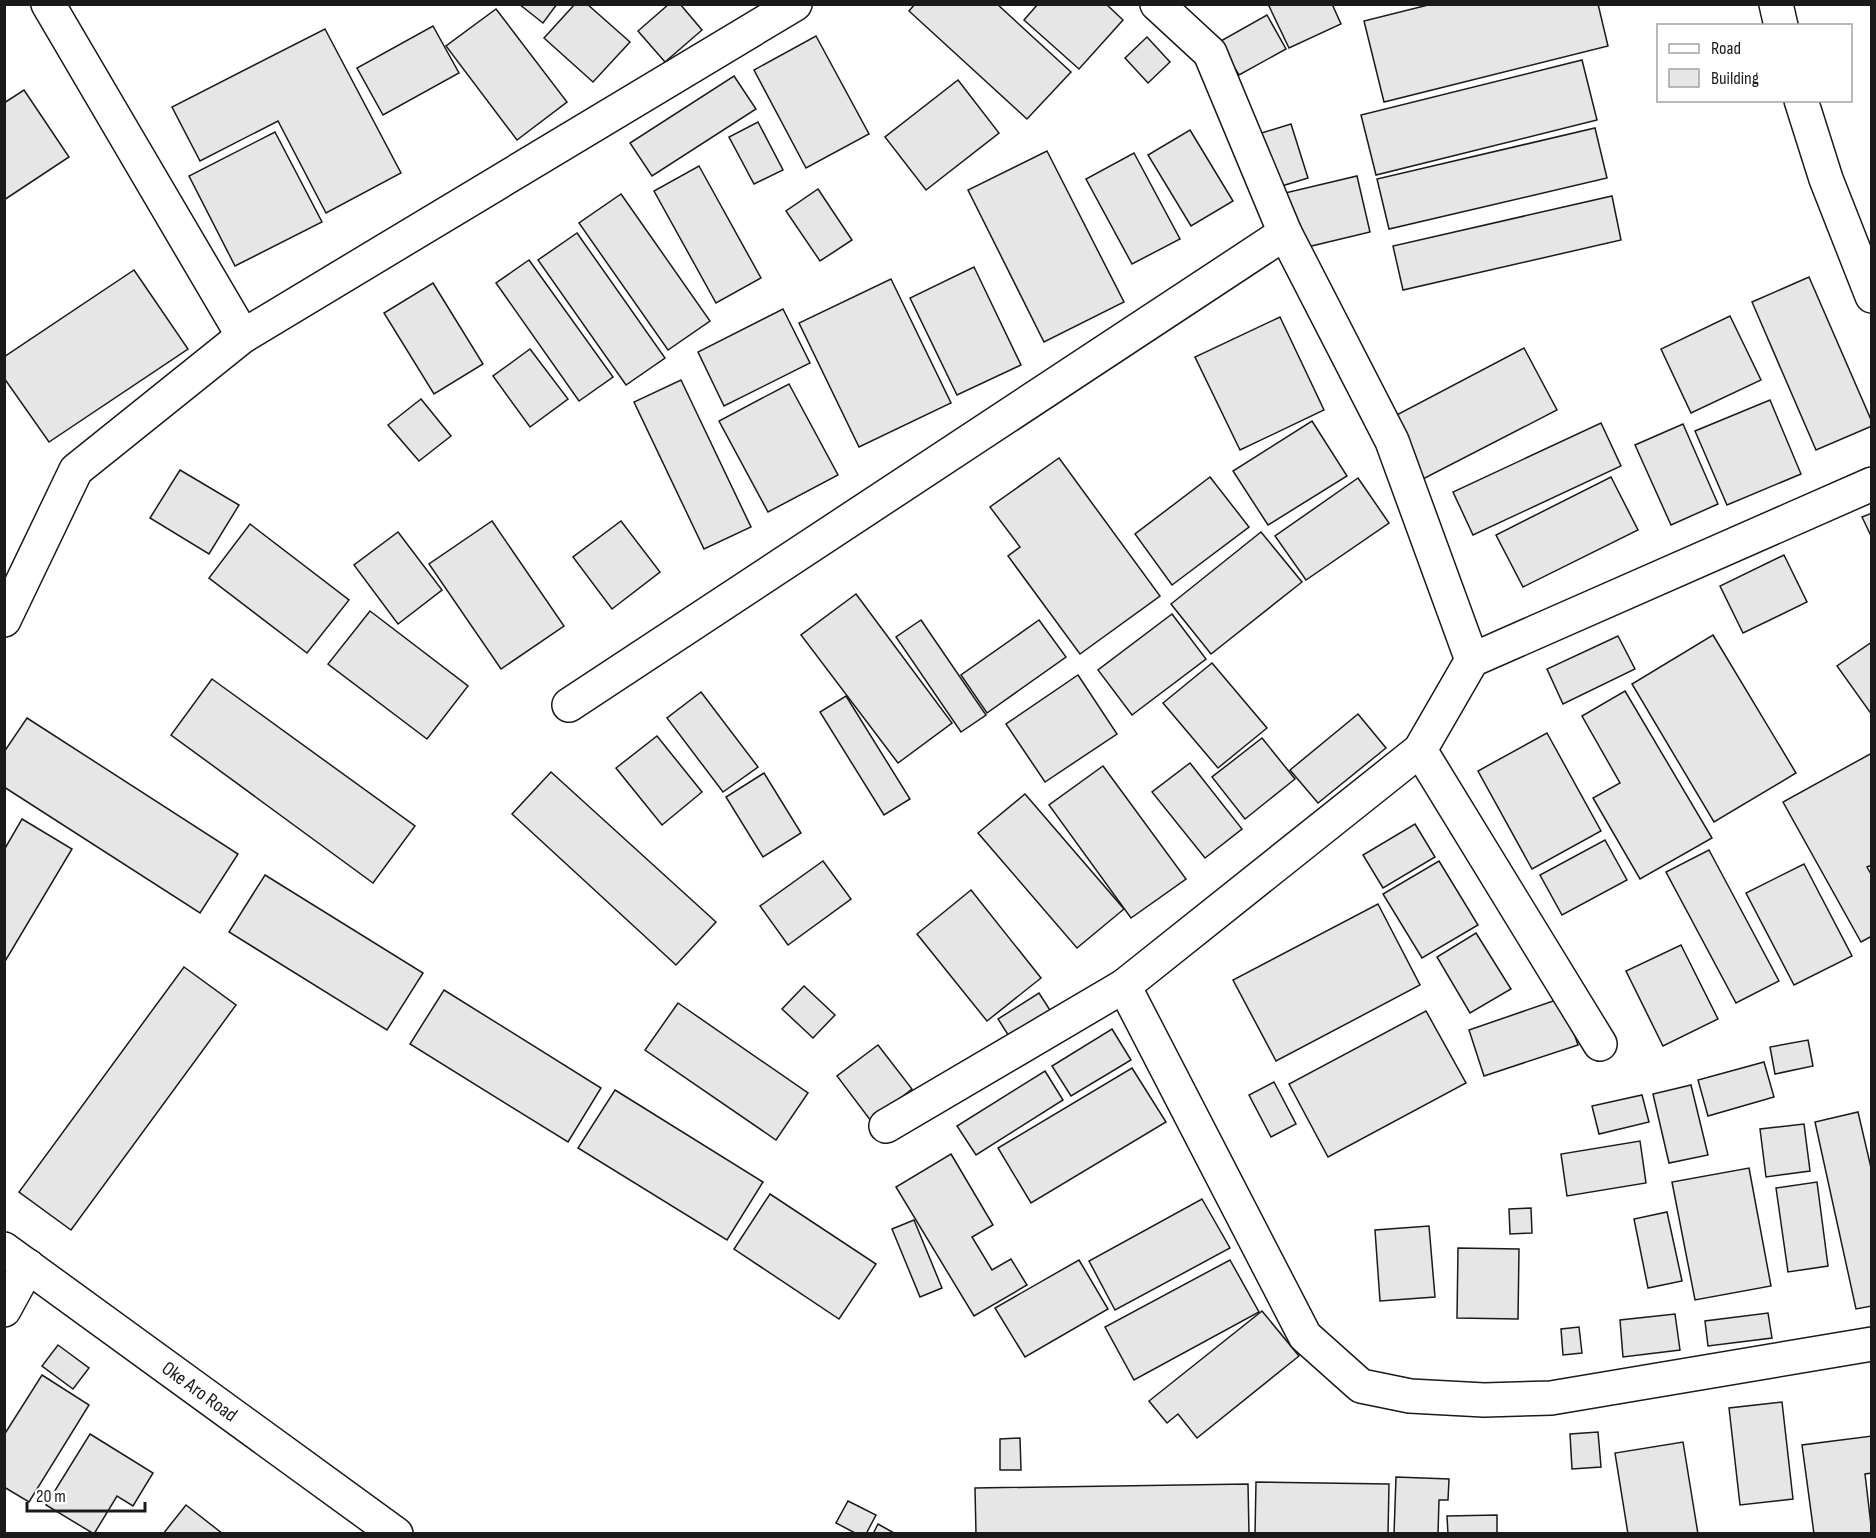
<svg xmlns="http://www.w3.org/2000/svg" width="1876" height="1538" viewBox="0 0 1876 1538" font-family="'Sofia Sans Condensed',sans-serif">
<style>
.building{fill:#e6e6e6;stroke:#1a1a1a;stroke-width:1.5}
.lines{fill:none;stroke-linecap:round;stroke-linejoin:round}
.street-casing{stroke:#1a1a1a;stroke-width:36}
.secondary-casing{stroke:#1a1a1a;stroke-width:36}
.street{stroke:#fff;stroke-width:33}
.secondary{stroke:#fff;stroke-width:33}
.labels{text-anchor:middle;stroke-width:4.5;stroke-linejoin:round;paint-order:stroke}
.street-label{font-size:20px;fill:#1a1a1a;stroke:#fff}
</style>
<rect width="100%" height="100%" fill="#fff"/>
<g class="building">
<path d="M519,4H557L543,23Z"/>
<path d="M575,4H587L630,42L593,82L544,38Z"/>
<path d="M669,4H680L702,30L665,62L638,31Z"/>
<path d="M915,4H997L1071,72L1027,119L909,11Z"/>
<path d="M1038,4H1106L1123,20L1079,69L1024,20Z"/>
<path d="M1268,4H1332L1341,24L1289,48Z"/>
<path d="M1432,4H1598L1608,46L1384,102L1364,21Z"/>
<path d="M496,9L567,102L517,140L446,46Z"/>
<path d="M1267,15L1286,49L1239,75L1219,42Z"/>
<path d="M433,26L459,73L383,115L357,68Z"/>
<path d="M325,29L401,173L326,213L278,121L200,161L172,107Z"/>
<path d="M816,36L869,134L806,168L754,70Z"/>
<path d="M1147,37L1170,62L1148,83L1125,58Z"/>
<path d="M1582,60L1597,120L1376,175L1361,115Z"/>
<path d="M734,76L756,109L652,176L630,143Z"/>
<path d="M958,80L999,133L926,190L885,137Z"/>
<path d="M24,90L69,157L4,200V103Z"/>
<path d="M758,122L783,170L754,184L729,137Z"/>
<path d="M1291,124L1308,178L1272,189L1255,135Z"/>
<path d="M1595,128L1607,178L1389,229L1377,179Z"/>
<path d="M1190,130L1233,201L1191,226L1148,155Z"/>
<path d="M275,132L322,222L235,266L189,176Z"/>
<path d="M1047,151L1124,302L1044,342L968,190Z"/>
<path d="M1134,153L1180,239L1132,264L1086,179Z"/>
<path d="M699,166L761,278L716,303L654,191Z"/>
<path d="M1357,176L1370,232L1299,249L1285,193Z"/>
<path d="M818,189L852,240L820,261L786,211Z"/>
<path d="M621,194L710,321L668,350L579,223Z"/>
<path d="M1612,196L1621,240L1403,290L1393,246Z"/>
<path d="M577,233L665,358L626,385L538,260Z"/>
<path d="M529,260L613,377L579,401L496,283Z"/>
<path d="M974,267L1021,365L957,395L910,298Z"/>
<path d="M134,270L188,349L49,442L4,378V357Z"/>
<path d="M1809,277L1872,422V426L1816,450L1752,302Z"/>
<path d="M891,279L951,403L859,447L799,323Z"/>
<path d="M433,283L483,364L434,394L384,313Z"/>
<path d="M783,309L810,363L724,406L698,352Z"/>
<path d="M1730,316L1761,380L1691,413L1661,349Z"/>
<path d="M1280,317L1324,410L1240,450L1195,357Z"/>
<path d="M1524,348L1557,410L1421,480L1389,419Z"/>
<path d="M530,349L568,399L530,427L493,376Z"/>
<path d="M681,380L751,527L704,549L634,402Z"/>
<path d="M789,384L838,475L768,512L719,421Z"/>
<path d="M421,399L451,436L419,461L388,425Z"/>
<path d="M1770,400L1801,474L1727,505L1695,431Z"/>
<path d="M1312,421L1347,476L1268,525L1233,471Z"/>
<path d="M1601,423L1621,466L1473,535L1453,492Z"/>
<path d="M1683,424L1718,504L1671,525L1635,445Z"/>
<path d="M1059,458L1160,596L1080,654L1008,556L1020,547L990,507Z"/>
<path d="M180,470L239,505L209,554L150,518Z"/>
<path d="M1210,477L1249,527L1172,585L1135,534Z"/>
<path d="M1611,477L1638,530L1523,587L1496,535Z"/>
<path d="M1358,478L1389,523L1306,580L1275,536Z"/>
<path d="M1872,513V538L1862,517Z"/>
<path d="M492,521L564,626L501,669L429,564Z"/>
<path d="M621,521L660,572L612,609L573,557Z"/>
<path d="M250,524L349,600L307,653L209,578Z"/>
<path d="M398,532L442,590L398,624L354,565Z"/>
<path d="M1261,532L1302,582L1211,654L1171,604Z"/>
<path d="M1784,555L1807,602L1743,633L1720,586Z"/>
<path d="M856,594L952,723L898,763L801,635Z"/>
<path d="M370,611L468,686L427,739L328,664Z"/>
<path d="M1172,614L1206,659L1132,715L1098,670Z"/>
<path d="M921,620L986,715L961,732L896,637Z"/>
<path d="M1039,620L1066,657L987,713L961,675Z"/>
<path d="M1713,635L1796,773L1714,822L1632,684Z"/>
<path d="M1618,636L1635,669L1563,704L1547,669Z"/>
<path d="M1872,642V715L1837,666Z"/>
<path d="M1212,663L1267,728L1218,768L1163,703Z"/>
<path d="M1078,675L1117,734L1045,782L1006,724Z"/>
<path d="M212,679L415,826L373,883L171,735Z"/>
<path d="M1625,691L1712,838L1640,879L1593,798L1620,783L1582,716Z"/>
<path d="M701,692L758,767L723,792L667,718Z"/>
<path d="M846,696L910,799L884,815L820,712Z"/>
<path d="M1358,714L1386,748L1318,803L1290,770Z"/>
<path d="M27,718L238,854L200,913L4,787V752Z"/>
<path d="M1547,733L1601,831L1532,869L1478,771Z"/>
<path d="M657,736L702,792L662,825L616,768Z"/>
<path d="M1262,738L1295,779L1245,819L1212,777Z"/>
<path d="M1872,753V865L1867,867L1872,876V936L1861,942L1783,802Z"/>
<path d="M1190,763L1242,829L1205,858L1152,792Z"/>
<path d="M1103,766L1186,879L1131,918L1049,805Z"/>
<path d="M551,772L716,922L676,965L512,814Z"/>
<path d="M764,773L801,833L763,857L726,797Z"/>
<path d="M1025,794L1124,909L1077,948L978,833Z"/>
<path d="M22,819L72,849L4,963V850Z"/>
<path d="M1415,824L1435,857L1383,888L1363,855Z"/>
<path d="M1605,840L1627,880L1562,915L1540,875Z"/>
<path d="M1709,850L1779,981L1736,1003L1666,872Z"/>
<path d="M823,861L851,899L788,945L760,906Z"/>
<path d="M1439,861L1478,925L1422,958L1383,894Z"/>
<path d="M1804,864L1852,956L1794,985L1746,893Z"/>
<path d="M265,875L423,973L387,1030L229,932Z"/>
<path d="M971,890L1041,978L987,1021L917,934Z"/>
<path d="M1378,904L1420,985L1276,1061L1233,980Z"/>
<path d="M1476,933L1511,989L1470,1013L1437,957Z"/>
<path d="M1681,945L1718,1019L1663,1046L1626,971Z"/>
<path d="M184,967L236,1005L71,1230L19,1192Z"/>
<path d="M804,986L835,1015L813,1038L782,1009Z"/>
<path d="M444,990L601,1088L568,1142L410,1044Z"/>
<path d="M1039,993L1055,1018L1014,1044L998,1019Z"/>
<path d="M1562,998L1578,1045L1484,1076L1469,1030Z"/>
<path d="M678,1003L808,1093L776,1140L645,1050Z"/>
<path d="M1426,1011L1466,1083L1328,1157L1289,1084Z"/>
<path d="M1112,1029L1131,1060L1071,1096L1052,1066Z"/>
<path d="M1808,1040L1813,1066L1775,1074L1770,1047Z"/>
<path d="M878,1045L912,1089L871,1121L837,1076Z"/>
<path d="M1764,1062L1774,1097L1708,1116L1698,1080Z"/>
<path d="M1132,1068L1166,1122L1031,1203L998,1148Z"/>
<path d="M1045,1071L1063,1100L976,1155L957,1126Z"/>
<path d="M1274,1082L1296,1124L1271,1137L1249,1095Z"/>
<path d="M1691,1085L1708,1155L1669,1163L1653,1094Z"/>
<path d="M615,1090L763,1182L727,1240L578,1148Z"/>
<path d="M1642,1095L1649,1122L1599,1134L1592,1106Z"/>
<path d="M1858,1112L1872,1172V1306L1856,1309L1815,1122Z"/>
<path d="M1804,1124L1810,1171L1766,1177L1760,1129Z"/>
<path d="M1640,1141L1646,1183L1567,1196L1561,1154Z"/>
<path d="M951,1154L993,1225L972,1237L992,1270L1011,1259L1027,1285L974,1316L896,1187Z"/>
<path d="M1749,1168L1771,1286L1695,1300L1672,1182Z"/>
<path d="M1817,1182L1828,1266L1788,1272L1776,1188Z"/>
<path d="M770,1194L876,1264L839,1319L734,1249Z"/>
<path d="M1202,1199L1230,1248L1115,1310L1089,1261Z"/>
<path d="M1531,1208L1532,1233L1510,1234L1509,1209Z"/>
<path d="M1667,1212L1682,1281L1648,1288L1634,1219Z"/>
<path d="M914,1220L942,1288L920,1297L892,1229Z"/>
<path d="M1429,1226L1435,1297L1380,1301L1375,1230Z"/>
<path d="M1458,1248L1519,1249L1518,1319L1457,1318Z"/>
<path d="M1079,1260L1108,1309L1025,1357L995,1308Z"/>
<path d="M1230,1260L1259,1312L1134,1380L1105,1327Z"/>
<path d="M1262,1311L1299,1356L1197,1438L1178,1414L1167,1423L1149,1401Z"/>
<path d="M1768,1313L1772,1338L1708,1346L1705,1321Z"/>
<path d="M1675,1314L1680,1350L1623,1357L1620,1320Z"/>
<path d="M1579,1327L1582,1353L1563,1355L1561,1329Z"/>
<path d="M58,1345L89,1368L73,1389L42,1366Z"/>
<path d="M42,1375L89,1405L29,1502L4,1487V1435Z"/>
<path d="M1782,1402L1793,1499L1740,1505L1729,1408Z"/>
<path d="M1598,1432L1601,1467L1572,1469L1570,1434Z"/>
<path d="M90,1434L153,1473L133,1506L117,1496L94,1534L46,1505Z"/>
<path d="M1872,1436V1473L1865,1474L1872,1534H1814L1802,1445Z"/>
<path d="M1020,1438L1021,1470H1000V1439Z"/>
<path d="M1683,1442L1698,1534H1628L1615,1453Z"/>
<path d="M1396,1477L1449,1479L1448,1500H1439L1438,1534H1394Z"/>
<path d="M1256,1482L1389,1484L1388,1534H1255Z"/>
<path d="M1248,1484L1249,1534H976L975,1488Z"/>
<path d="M848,1501L876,1515L866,1534H857L836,1523Z"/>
<path d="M186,1505L223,1534H163Z"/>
<path d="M1497,1515V1534H1448L1447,1516Z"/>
<path d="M878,1524L896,1534H873Z"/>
</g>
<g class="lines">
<defs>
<g id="street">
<path d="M48,4L243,336"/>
<path d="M1157,4L1210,53L1285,233L1392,441L1472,660"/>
<path d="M1776,4L1781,26"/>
<path d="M1801,100L1826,179L1872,296"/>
<path d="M4,620L76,470L243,336L795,4"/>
<path d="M569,705L1285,233"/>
<path d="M1420,750L1600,1044"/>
<path d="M1124,986L1305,1336L1361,1386L1410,1396L1484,1400L1551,1398L1872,1344"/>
<path d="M886,1126L1124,986L1420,750L1472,660L1872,484"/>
<path d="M4,1310L28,1266"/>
</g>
<path id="secondary" d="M4,1249L396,1534"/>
</defs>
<use href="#street" class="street-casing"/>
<use href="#secondary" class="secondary-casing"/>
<use href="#street" class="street"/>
<use href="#secondary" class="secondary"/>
</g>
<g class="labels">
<g class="street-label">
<text transform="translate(200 1391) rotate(36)" y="7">Oke Aro Road</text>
</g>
</g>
<rect width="1876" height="1538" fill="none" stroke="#1a1a1a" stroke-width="12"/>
<rect x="1657" y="24" width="195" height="78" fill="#ffffff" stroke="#a3a3a3" stroke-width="1.5"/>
<rect x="1669" y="44" width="30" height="9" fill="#ffffff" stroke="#a3a3a3" stroke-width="1.5"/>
<text x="1711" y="54" font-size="18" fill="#1a1a1a">Road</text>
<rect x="1669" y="69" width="30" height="18" fill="#e6e6e6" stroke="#a3a3a3" stroke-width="1.5"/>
<text x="1711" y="84" font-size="18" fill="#1a1a1a">Building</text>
<path d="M27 1502v9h118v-9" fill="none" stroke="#1a1a1a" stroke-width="3"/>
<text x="36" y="1502" font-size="18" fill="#1a1a1a" stroke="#ffffff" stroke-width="4.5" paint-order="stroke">20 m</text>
</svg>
